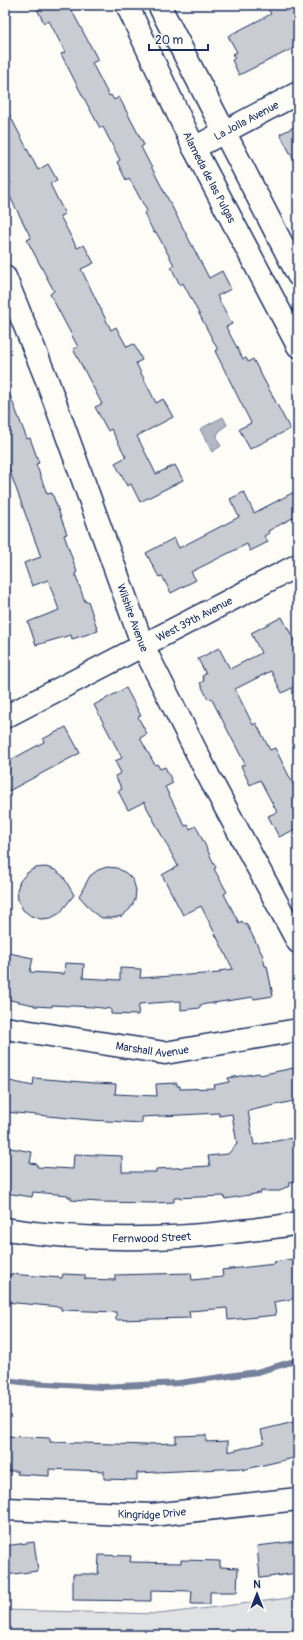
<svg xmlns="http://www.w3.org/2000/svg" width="303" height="1640" viewBox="0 0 303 1640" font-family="Pangolin,sans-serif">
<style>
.green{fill:#e0e1e3;stroke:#7e88a0}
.water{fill:#b3b8c5;stroke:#76819c}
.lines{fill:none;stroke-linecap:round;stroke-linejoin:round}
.stream{stroke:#76819c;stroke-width:6}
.building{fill:#c9ccd3;stroke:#1b2f5e}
.minor-casing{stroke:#1b2f5e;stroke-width:25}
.major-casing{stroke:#1b2f5e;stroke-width:25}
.minor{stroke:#fdfcf7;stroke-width:22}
.major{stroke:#fdfcf7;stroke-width:22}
.labels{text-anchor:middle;stroke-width:3;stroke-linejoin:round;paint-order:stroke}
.street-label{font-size:11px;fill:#1b2f5e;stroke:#fdfcf7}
</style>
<rect width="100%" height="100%" fill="#fdfcf7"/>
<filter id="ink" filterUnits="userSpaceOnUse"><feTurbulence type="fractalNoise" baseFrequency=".025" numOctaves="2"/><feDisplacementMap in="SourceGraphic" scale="8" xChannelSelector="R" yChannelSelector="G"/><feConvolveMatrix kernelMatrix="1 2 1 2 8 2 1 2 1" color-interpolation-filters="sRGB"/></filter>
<g filter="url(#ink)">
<path class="green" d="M298,1597V1635H5V1610L159,1614Z"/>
<path class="water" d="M223,417L227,425L221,429L217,435L218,441L221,446L212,452L200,429Z"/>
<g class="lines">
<path class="stream" d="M5,1380L29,1383L102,1387L179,1383L257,1372L298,1360"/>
</g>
<g class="building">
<path d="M35,5H80L71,9L98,60L92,63L109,96L111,95L114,100L119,97L144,145L141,147L209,278L222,271L231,289L217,296L232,324L226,327L243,359L246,358L248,362L253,359L290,429L250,449L239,429L251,423L215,351L218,350L183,283L180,285L171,267L174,265L156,232L154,233L144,213L147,211L129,178L126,180L117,162L120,160L103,127L100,128L79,89L61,54L65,52L49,21L44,23Z"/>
<path d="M266,5H298V46L239,75L232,60L235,58L233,54L237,52L228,36L271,14Z"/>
<path d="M5,106L38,170L48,164L57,180L50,184L65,214L60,216L77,248L84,245L94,263L81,269L111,330L116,327L127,347L134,344L142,360L136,363L156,403L163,399L173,417L137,436L156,474L175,465L183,480L140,502L131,484L127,486L115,463L126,457L111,429L108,431L95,407L102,404L73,349L78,347L50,294L54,291L27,240L31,238L5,187L11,183L5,172Z"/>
<path d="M298,125V168L280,134Z"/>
<path d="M5,385H6L27,439L30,438L39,463L36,464L47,494L52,493L67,534L64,535L77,572L75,573L85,602L88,601L98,631L72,639L71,635L36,645L28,622L59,610L48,580L32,586L24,563L41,557L5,458Z"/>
<path d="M298,490V515L268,531L269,533L264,536L268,542L250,551L247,544L191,572L196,580L171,593L162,576L159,577L146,553L174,538L179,548L239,517L230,499L244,492L254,513Z"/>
<path d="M282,617L298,648V685L282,693L271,671L235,689L253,725L256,723L270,750L275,748L298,794V828L279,837L268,816L277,812L260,780L250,785L241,766L245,764L211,698L208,699L200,683L204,681L202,676L206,674L198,659L219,648L230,669L261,653L251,633Z"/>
<path d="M126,688L141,716L138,717L147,734L140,738L155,765L157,764L160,769L165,767L173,783L165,787L185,826L188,825L190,829L196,826L216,868L214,869L227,892L224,894L239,923L242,921L244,924L246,923L263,956L265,966H267L273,996L254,999L253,997L200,1005V1008L181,1010V1001L139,1004L138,1015L111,1014V1009L93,1007L52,1005V1007L34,1006V1005L5,999V974L9,953L33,958L30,972L64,974L65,963L84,964L83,978L120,980V968L141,969L140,978L220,973L219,971L233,969L201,906L183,915L162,875L178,866L144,802L128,810L118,791L122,789L115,776L121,773L115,761L122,758L94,705Z"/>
<path d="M66,727L80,753L5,793V763L44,742L43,739Z"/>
<path d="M46,867L55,870L63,876L74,895L60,913L51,918L41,919L31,916L23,910L18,900L17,890L20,881L27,873L35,868Z"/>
<path d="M107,867L117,868L126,873L133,880L136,890L135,900L130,909L122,916L112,918H102L94,913L79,896L90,876L98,870Z"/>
<path d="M298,1067V1100L248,1111L254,1145L298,1137V1181L289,1182L290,1186L284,1188L280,1191H261V1193L225,1199L224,1196L174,1198V1202L154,1203L99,1202L71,1200V1197H68V1195L33,1192L32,1197L5,1193V1147L32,1152L30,1163L37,1164V1167L73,1169L74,1154L122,1156V1172H156V1169L210,1166L208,1156L228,1154L237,1144L232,1114L219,1116V1113L142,1117V1123L90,1120L5,1112V1080L33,1086L34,1078L94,1083L116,1084L115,1094L157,1096L156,1084L177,1083V1086H180V1089L215,1088L214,1085L229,1082L228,1078L259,1073L260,1075Z"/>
<path d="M298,1258V1298L274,1302L276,1315L228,1320L227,1308L189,1311L190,1318L116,1320V1312L61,1310V1307L5,1302V1275L10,1276V1274L62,1278L63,1274L85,1275V1279L115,1280V1275L191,1273L192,1280L223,1277L222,1270L275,1264L274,1262Z"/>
<path d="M298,1421V1457L242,1470V1468L137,1473V1480L104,1479V1471L49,1469V1476L17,1474L18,1471H5V1436L50,1438V1442L147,1445V1444L176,1443V1436L206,1435V1442L228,1441V1452L264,1443L261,1430Z"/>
<path d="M298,1541V1573L260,1578L257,1546Z"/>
<path d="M34,1542L38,1571L5,1575V1546Z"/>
<path d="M99,1555L131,1556L130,1562L181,1563V1560L220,1561V1567L238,1568L237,1592H210V1604H191L192,1591L151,1590V1601L73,1600V1574H98Z"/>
</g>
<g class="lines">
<defs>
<g id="minor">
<path id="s1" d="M194,148L298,93"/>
<path id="s2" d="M5,277L48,383L143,646L209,777L298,942"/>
<path id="s3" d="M5,717L298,565"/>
<path id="s4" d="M5,1028L165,1053L298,1030"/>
<path id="s5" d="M5,1229C83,1241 162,1241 241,1231C260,1229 279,1227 298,1223"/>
<path id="s6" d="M5,1509L152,1515L298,1499"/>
</g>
<g id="major">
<path id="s7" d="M127,5L194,148L298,346"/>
<path d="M159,5L298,275"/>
</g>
</defs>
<use href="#minor" class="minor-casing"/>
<use href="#major" class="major-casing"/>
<use href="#minor" class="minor"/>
<use href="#major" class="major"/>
</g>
</g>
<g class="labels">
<g class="street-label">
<text dy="4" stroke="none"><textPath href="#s1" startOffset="59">La Jolla Avenue</textPath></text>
<text dy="4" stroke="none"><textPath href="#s7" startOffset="191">Alameda de las Pulgas</textPath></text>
<text dy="4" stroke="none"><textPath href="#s2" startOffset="364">Wilshire Avenue</textPath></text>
<text dy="4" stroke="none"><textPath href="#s3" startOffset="213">West 39th Avenue</textPath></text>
<text dy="4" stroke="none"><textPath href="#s4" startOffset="149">Marshall Avenue</textPath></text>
<text dy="4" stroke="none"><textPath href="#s5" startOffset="147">Fernwood Street</textPath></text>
<text dy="4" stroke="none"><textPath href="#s6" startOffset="147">Kingridge Drive</textPath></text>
</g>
</g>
<rect width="303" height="1640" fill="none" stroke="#fdfcf7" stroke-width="20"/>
<rect x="10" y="10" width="283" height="1620" fill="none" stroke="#1b2f5e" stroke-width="1.5" filter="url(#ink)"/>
<g transform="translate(257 1594)" stroke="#fdfcf7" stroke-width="3" paint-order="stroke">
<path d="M0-3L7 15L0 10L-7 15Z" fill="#1b2f5e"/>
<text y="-6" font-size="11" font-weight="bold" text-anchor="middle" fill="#1b2f5e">N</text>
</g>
<path d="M149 44v6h59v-6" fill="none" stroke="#1b2f5e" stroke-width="2"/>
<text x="155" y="44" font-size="12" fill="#1b2f5e" stroke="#fdfcf7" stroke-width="3" paint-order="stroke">20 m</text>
</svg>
